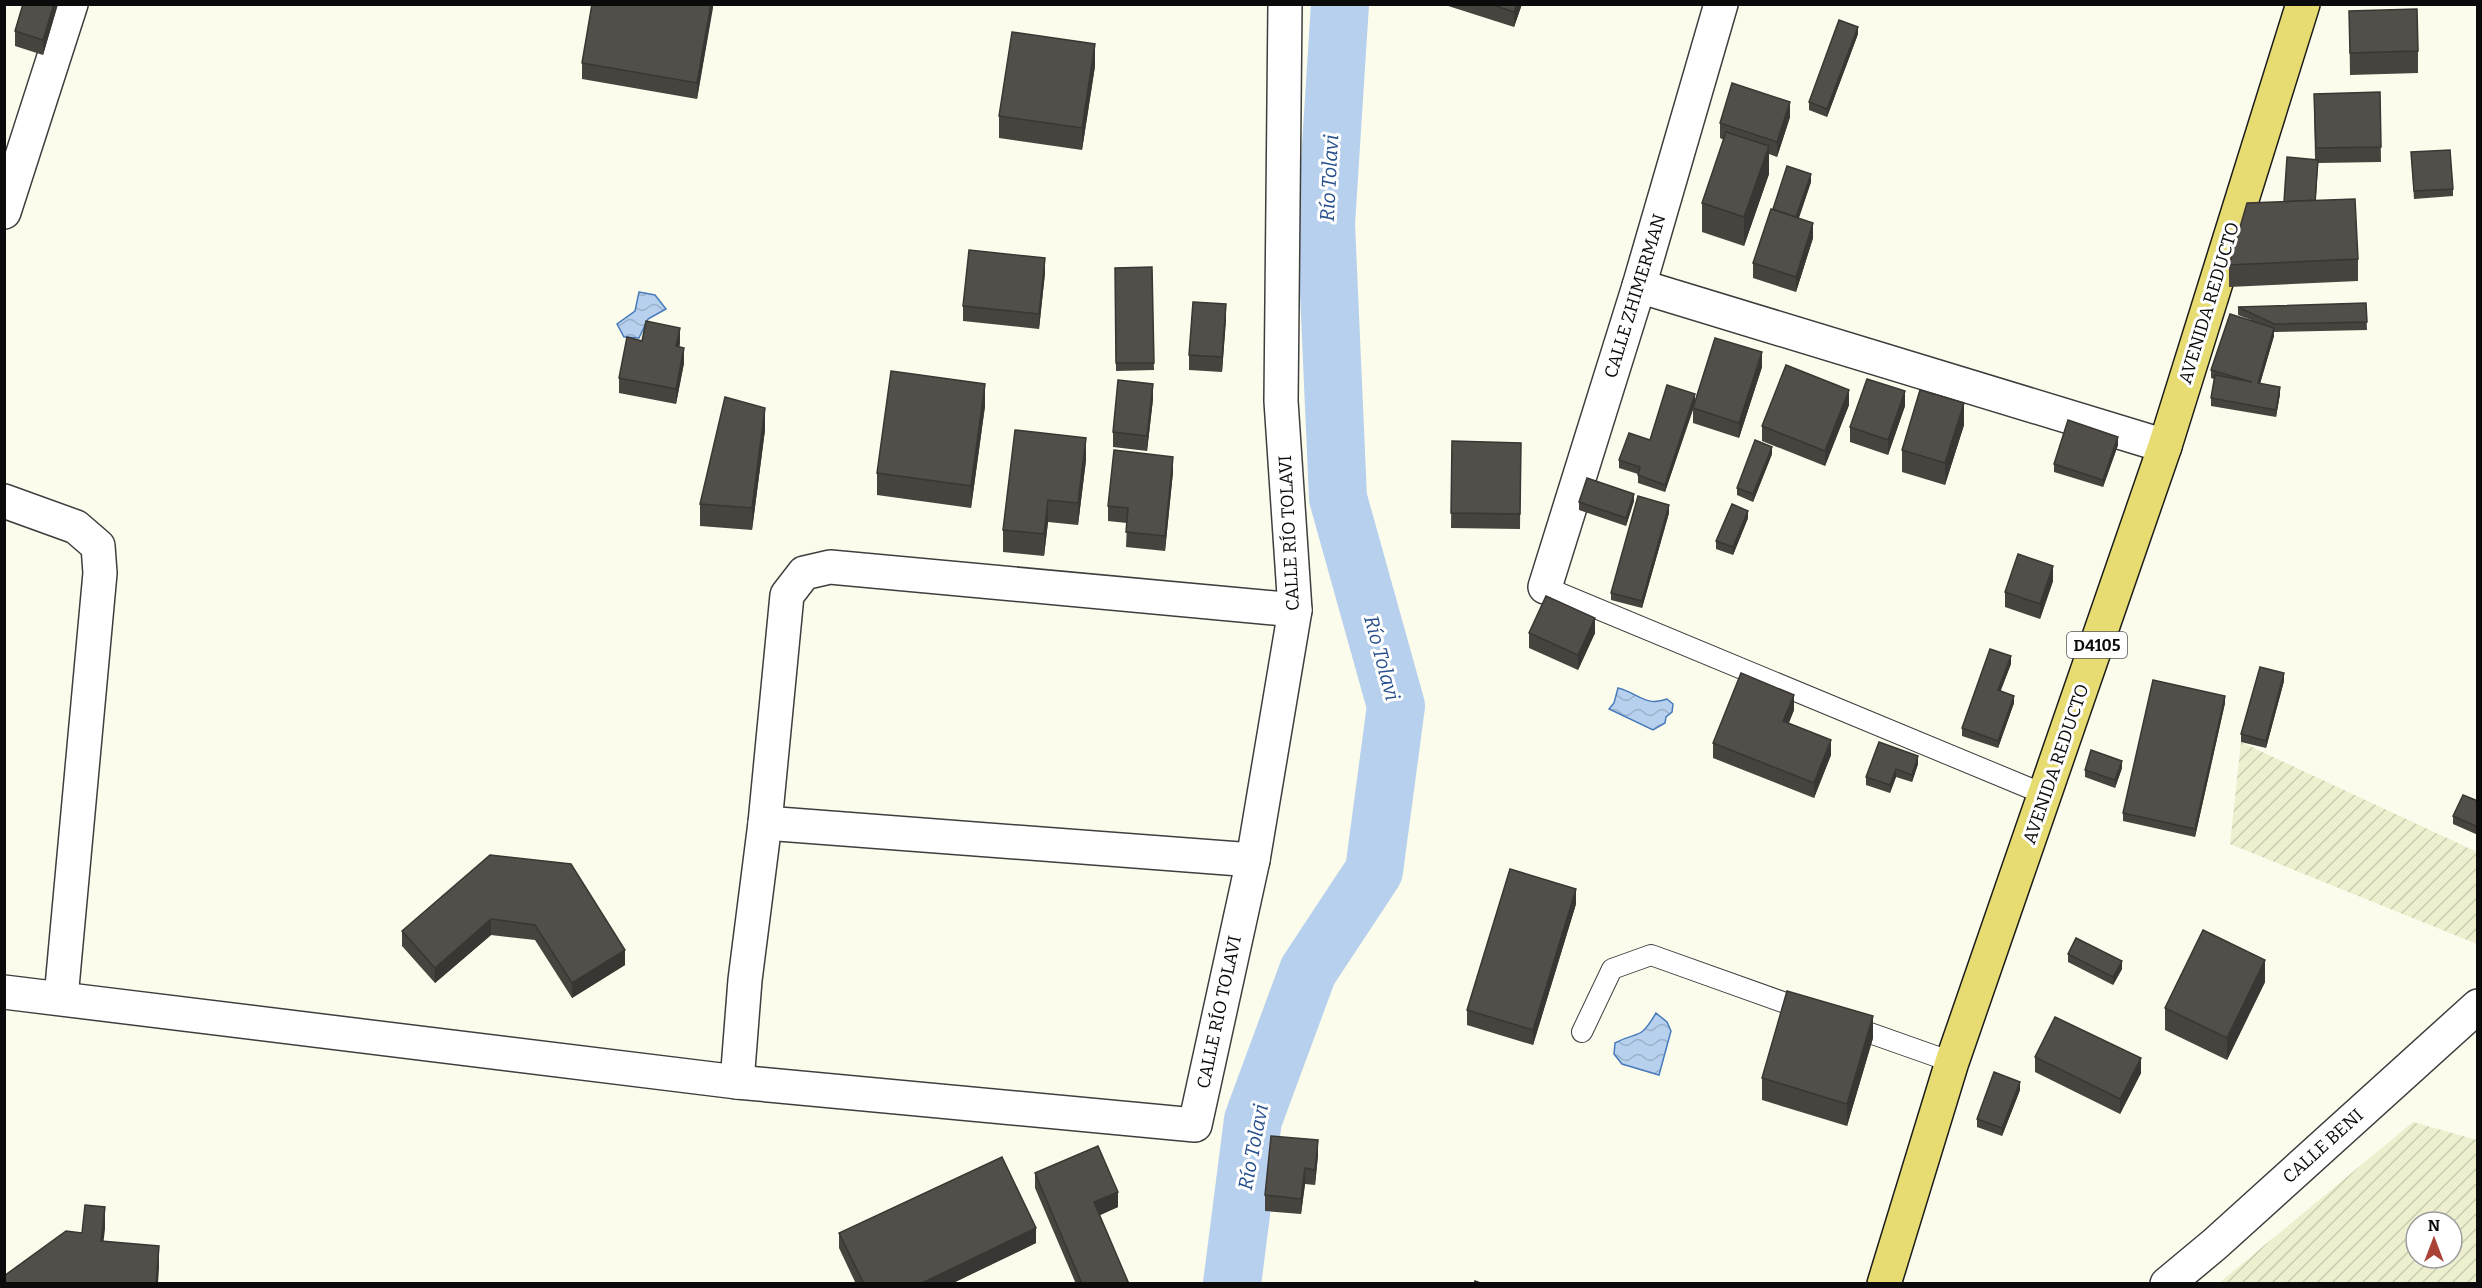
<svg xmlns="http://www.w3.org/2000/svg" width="2482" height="1288" viewBox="0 0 2482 1288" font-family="Bitter,serif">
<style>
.farmland{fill:url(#farmland-furrows);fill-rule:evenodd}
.water{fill:url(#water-waves);stroke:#487bbb;stroke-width:1.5}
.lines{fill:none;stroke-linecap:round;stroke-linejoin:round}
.river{stroke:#b7d0ed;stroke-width:58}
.lane-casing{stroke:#3e3e3e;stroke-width:22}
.street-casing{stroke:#3e3e3e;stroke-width:36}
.primary-casing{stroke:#1c1c1c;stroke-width:36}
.lane{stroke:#fff;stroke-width:20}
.street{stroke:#fff;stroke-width:33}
.primary{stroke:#e6dc72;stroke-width:33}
.wall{fill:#47433f}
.shaded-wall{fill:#393733}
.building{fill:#524e49;stroke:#393733;stroke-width:1.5}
.labels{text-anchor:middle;stroke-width:6;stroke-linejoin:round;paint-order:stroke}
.shield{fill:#fff;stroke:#545454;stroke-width:1.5}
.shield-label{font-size:16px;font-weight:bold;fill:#0b0b0b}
.street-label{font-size:18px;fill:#0b0b0b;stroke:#fff}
.water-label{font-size:20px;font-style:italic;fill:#264f8c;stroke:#fff}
</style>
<defs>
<pattern id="farmland-furrows" width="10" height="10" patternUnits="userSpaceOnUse" patternTransform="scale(1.5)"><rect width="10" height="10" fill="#edefcf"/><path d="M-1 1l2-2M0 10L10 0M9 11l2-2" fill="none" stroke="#caccb0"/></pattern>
<pattern id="water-waves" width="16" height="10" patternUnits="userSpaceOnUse" patternTransform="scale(1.5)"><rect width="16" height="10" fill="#b7d0ed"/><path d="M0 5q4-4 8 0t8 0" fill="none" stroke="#9cb1ca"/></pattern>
</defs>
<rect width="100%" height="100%" fill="#fcfcec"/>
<g class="farmland">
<path d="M2241,742L2477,852V944L2230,844Z"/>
<path d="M2413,1122L2477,1140V1283H2219ZM2416,1222H2452V1258H2416Z"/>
</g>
<g class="water">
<path d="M639,292L655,295L666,309L648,319L639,338L624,337L617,324L635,311Z"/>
<path d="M1618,688C1638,693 1645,707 1667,699L1673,704L1672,712L1666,717L1665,723L1653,730L1609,709L1614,703Z"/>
<path d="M1656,1013L1667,1022L1671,1031L1659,1075L1622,1064L1614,1054L1615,1043C1639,1030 1639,1042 1656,1013Z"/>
</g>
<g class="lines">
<path class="river" d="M1232,1284L1253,1120L1308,971L1374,871L1396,706L1338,498L1326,224L1340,4"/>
<defs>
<g id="lane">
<path d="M1545,587L2046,795"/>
<path d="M1850,1026L1952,1062"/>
<path d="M1582,1032L1612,969L1651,955L1808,1011"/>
</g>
<g id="street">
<path d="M4,212L71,4"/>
<path d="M1639,286L2165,446"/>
<path d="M4,501L76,527L98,546L100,573L61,998"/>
<path d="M1545,587L1639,286L1721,4"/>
<path d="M765,823L1253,860"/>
<path d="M4,992L737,1082L1195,1125L1253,860L1295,610L1281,401L1285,4"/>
<path d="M737,1082L745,980L765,823L787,595L804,573L830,567L1295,610"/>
<path d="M2167,1284L2215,1244L2478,1006"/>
</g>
<path id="primary" d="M1884,1284L1952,1062L2165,446L2303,4"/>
</defs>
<use href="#lane" class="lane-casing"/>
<use href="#street" class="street-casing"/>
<use href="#primary" class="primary-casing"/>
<use href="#lane" class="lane"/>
<use href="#street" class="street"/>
<use href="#primary" class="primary"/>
</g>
<g class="wall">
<path d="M23,4H58L43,55L15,46V31Z"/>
<path d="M713,4L697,99L582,79V63Z"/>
<path d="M1442,4H1522L1514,27Z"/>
<path d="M2349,11L2418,51V73L2350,75Z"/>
<path d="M1858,34L1827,117L1809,110V102Z"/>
<path d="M1095,66L1082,150L999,138V116Z"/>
<path d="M2380,92L2381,162L2318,163L2316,200L2358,259V281L2229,287V265L2284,202L2315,160L2314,109Z"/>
<path d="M1790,117L1777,157L1769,154V174L1744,246L1702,232V203L1724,140L1720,138V123Z"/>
<path d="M2411,152L2453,189V196L2414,199Z"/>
<path d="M1811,182L1799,218L1813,238L1796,292L1753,278V263L1773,209Z"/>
<path d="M1152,267L1154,370L1116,371L1115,268Z"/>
<path d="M1045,273L1039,329L963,321V306Z"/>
<path d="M2366,303L2367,330L2274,332V336L2260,383L2280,394L2276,417L2211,406V398L2214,379L2211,378V370L2251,320L2238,315V307Z"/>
<path d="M1226,319L1222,372L1189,370V355Z"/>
<path d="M642,341L680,343L679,347L684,363L676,404L619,393V378Z"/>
<path d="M1762,367L1739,438L1693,423V410L1665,492L1638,483V474L1619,468V460L1650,440L1695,400Z"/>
<path d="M1153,399L1147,451L1113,447V432Z"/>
<path d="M1849,405L1825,466L1762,441V426Z"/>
<path d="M985,406L971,508L877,495V473Z"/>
<path d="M1905,406L1888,455L1850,442V427Z"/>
<path d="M1964,425L1945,485L1902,472V450Z"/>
<path d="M765,430L752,530L700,526V504Z"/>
<path d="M1452,441L1521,443L1520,529L1451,528Z"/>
<path d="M2118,445L2103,487L2054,472V464Z"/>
<path d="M1772,454L1753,502L1737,495V488Z"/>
<path d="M1086,460L1078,525L1048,522L1044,556L1003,552V530Z"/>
<path d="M1173,472L1165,551L1126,547L1127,523L1108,521V506Z"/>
<path d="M1634,501L1626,526L1579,510V502Z"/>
<path d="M1669,513L1642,608L1611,600V593Z"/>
<path d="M1748,518L1733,555L1716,549V541Z"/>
<path d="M2053,581L2040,619L2005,607V592Z"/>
<path d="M1529,633H1595L1578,670L1529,648Z"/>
<path d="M2011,664L2000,691L2014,703L1998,748L1962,736V728Z"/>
<path d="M2284,681L2266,748L2241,742V734Z"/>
<path d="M2225,703L2195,837L2123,821V813Z"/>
<path d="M1794,710L1789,723L1831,755L1814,798L1713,758V743Z"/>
<path d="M1918,764L1912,782L1896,777L1890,793L1866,785V777Z"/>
<path d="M2122,768L2115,788L2085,777V770Z"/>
<path d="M2478,801V835L2453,824V816Z"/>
<path d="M490,855L625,965L572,998L535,940L491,935L435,983L402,946V931Z"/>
<path d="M1576,904L1533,1045L1467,1025V1010Z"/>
<path d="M2068,954L2122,969L2113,985L2068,962Z"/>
<path d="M2265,982L2227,1060L2165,1030V1008Z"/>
<path d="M1873,1038L1847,1126L1762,1100V1078Z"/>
<path d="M2035,1057L2141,1073L2120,1114L2035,1072Z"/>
<path d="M2020,1090L2002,1136L1977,1127V1119Z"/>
<path d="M1318,1155L1315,1185L1305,1184L1301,1214L1265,1211V1195Z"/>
<path d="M1035,1173L1118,1207L1099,1215L1129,1284H1076L1035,1188Z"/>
<path d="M839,1233L1036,1243L951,1284H856L839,1248Z"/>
</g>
<g class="shaded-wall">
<path d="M54,4H58L43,55V40Z"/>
<path d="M711,4H713V8L697,99V83Z"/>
<path d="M1517,4H1522L1514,27V12Z"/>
<path d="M1858,27V34L1827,117V109Z"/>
<path d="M1095,44V66L1082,150V128Z"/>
<path d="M1790,102V117L1777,157V142Z"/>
<path d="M1769,146V174L1744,246V217Z"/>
<path d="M1811,174V182L1794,231V224Z"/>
<path d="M1813,223V238L1796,292V277Z"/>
<path d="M1045,258V273L1039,329V314Z"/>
<path d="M1226,304V319L1222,372V357Z"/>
<path d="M680,328V343L676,362V346Z"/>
<path d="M2274,328V336L2258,391V383Z"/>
<path d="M684,348V363L676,404V389Z"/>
<path d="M1762,352V367L1739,438V423Z"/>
<path d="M985,384V406L971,508V486Z"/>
<path d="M1153,384V399L1147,451V436Z"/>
<path d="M2280,387V394L2276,417V410Z"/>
<path d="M1849,390V405L1825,466V451Z"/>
<path d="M1905,391V406L1888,455V440Z"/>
<path d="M1695,394V402L1665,492V485Z"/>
<path d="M1964,403V425L1945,485V463Z"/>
<path d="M765,408V430L752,530V508Z"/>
<path d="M2118,437V445L2103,487V480Z"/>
<path d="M1086,438V460L1078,525V503Z"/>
<path d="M1772,447V454L1753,502V494Z"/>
<path d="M1173,457V472L1165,551V536Z"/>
<path d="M1634,494V501L1626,526V518Z"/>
<path d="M1048,500V522L1044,556V534Z"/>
<path d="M1669,505V513L1642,608V601Z"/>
<path d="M1748,511V518L1733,555V547Z"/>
<path d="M2053,566V581L2040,619V604Z"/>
<path d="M1595,618V633L1578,670V655Z"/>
<path d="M2011,656V664L1998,698V690Z"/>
<path d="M2284,673V681L2266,748V741Z"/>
<path d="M1794,695V710L1783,736V721Z"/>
<path d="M2014,696V703L1998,748V741Z"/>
<path d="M2225,696V703L2195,837V829Z"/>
<path d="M1831,740V755L1814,798V783Z"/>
<path d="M1918,756V764L1912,782V775Z"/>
<path d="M2122,761V768L2115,788V780Z"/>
<path d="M1896,769V777L1890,793V785Z"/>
<path d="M1576,889V904L1533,1045V1030Z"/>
<path d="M491,919V935L435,983V968Z"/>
<path d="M625,950V965L572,998V983Z"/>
<path d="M2265,960V982L2227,1060V1038Z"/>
<path d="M2122,961V969L2113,985V977Z"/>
<path d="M1873,1016V1038L1847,1126V1104Z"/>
<path d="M2141,1058V1073L2120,1114V1099Z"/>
<path d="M2020,1082V1090L2002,1136V1128Z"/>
<path d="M1318,1140V1155L1315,1185V1170Z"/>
<path d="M1305,1168V1184L1301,1214V1199Z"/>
<path d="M1118,1192V1207L1094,1218V1202Z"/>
<path d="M105,1207V1229L101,1263V1241Z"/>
<path d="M1036,1228V1243L951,1284H920Z"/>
<path d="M159,1246V1268L158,1284H156Z"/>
</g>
<g class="building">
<path d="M23,4H54L43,40L15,31Z"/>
<path d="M592,4H711L697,83L582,63Z"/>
<path d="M1490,4H1517L1514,12Z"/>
<path d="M2417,9L2418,51L2350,53L2349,11Z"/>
<path d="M1839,20L1858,27L1827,109L1809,102Z"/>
<path d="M1012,32L1095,44L1082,128L999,116Z"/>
<path d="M1732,83L1790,102L1777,142L1720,123Z"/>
<path d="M2380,92L2381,147L2316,148L2314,94Z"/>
<path d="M1726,132L1769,146L1744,217L1702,203Z"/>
<path d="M2450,150L2453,189L2414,191L2411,152Z"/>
<path d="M2287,157L2318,160L2315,200L2284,202Z"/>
<path d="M1787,166L1811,174L1796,217L1773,209Z"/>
<path d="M2355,199L2358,259L2229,265L2247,203Z"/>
<path d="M1771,209L1813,223L1796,277L1753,263Z"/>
<path d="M969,250L1045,258L1039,314L963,306Z"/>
<path d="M1152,267L1154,363H1116L1115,268Z"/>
<path d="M1193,302L1226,304L1222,357L1189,355Z"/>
<path d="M2366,303L2367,322L2274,324L2238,307Z"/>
<path d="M2230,314L2274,328L2258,383L2280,387L2276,410L2211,398L2215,375L2252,382L2211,370Z"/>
<path d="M646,321L680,328L676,346L684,348L676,389L619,378L627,337L642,341Z"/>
<path d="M1715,338L1762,352L1739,423L1693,408Z"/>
<path d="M1786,365L1849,390L1825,451L1762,426Z"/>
<path d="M891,371L985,384L971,486L877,473Z"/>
<path d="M1867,379L1905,391L1888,440L1850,427Z"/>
<path d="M1118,380L1153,384L1147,436L1113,432Z"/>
<path d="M1667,385L1695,394L1665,485L1638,475L1640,467L1619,460L1629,433L1650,440Z"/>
<path d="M1920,390L1964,403L1945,463L1902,450Z"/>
<path d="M725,397L765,408L752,508L700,504Z"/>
<path d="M2068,420L2118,437L2103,480L2054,464Z"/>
<path d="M1015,430L1086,438L1078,503L1048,500L1044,534L1003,530Z"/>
<path d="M1755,440L1772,447L1753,494L1737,488Z"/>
<path d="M1452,441L1521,443L1520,514L1451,513Z"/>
<path d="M1114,450L1173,457L1165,536L1126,532L1128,508L1108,506Z"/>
<path d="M1587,478L1634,494L1626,518L1579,502Z"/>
<path d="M1638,496L1669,505L1642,601L1611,593Z"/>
<path d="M1732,504L1748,511L1733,547L1716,541Z"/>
<path d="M2018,554L2053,566L2040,604L2005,592Z"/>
<path d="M1546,596L1595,618L1578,655L1529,633Z"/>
<path d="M1990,649L2011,656L1998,690L2014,696L1998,741L1962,728Z"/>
<path d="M2260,667L2284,673L2266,741L2241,734Z"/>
<path d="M1741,673L1794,695L1783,721L1831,740L1814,783L1713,743Z"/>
<path d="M2153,680L2225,696L2195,829L2123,813Z"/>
<path d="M1879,742L1918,756L1912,775L1896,769L1890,785L1866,777Z"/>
<path d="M2091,750L2122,761L2115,780L2085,770Z"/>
<path d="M2463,795L2478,801V827L2453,816Z"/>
<path d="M490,855L571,864L625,950L572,983L535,925L491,919L435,968L402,931Z"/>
<path d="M1510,869L1576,889L1533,1030L1467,1010Z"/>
<path d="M2203,930L2265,960L2227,1038L2165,1008Z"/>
<path d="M2076,938L2122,961L2113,977L2068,954Z"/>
<path d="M1787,991L1873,1016L1847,1104L1762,1078Z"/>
<path d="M2055,1017L2141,1058L2120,1099L2035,1057Z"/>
<path d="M1994,1072L2020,1082L2002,1128L1977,1119Z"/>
<path d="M1271,1136L1318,1140L1315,1170L1305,1168L1301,1199L1265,1195Z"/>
<path d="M1098,1146L1118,1192L1094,1202L1129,1284H1082L1035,1173Z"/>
<path d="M1002,1157L1036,1228L920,1284H864L839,1233Z"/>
<path d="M85,1205L105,1207L101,1241L159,1246L156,1284H4V1276L66,1231L82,1233Z"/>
<path d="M1475,1281L1483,1284H1474Z"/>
</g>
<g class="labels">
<rect class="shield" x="2067" y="632" width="60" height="26" rx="4.5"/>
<g class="shield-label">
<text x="2097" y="651">D4105</text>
</g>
<g class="street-label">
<text transform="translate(1635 296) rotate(-73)" y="6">CALLE ZHIMERMAN</text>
<text transform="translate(2209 303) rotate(-73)" y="6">AVENIDA REDUCTO</text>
<text transform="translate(1289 533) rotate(-93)" y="6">CALLE RÍO TOLAVI</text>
<text transform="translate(2056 764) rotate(-71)" y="6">AVENIDA REDUCTO</text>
<text transform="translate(1219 1012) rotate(-78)" y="6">CALLE RÍO TOLAVI</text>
<text transform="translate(2323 1146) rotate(-42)" y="6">CALLE BENI</text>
</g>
<g class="water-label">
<text transform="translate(1329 178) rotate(-87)" y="7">Río Tolavi</text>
<text transform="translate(1382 658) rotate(75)" y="7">Río Tolavi</text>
<text transform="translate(1253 1147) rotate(-79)" y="7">Río Tolavi</text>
</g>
</g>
<rect width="2482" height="1288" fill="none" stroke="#0b0b0b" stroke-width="12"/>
<g transform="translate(2434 1240)"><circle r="28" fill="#ffffff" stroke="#9d9d9d" stroke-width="1.5"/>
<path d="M0-4.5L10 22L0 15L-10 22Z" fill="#a84336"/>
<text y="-9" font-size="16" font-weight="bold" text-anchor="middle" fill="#0b0b0b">N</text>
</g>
</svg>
